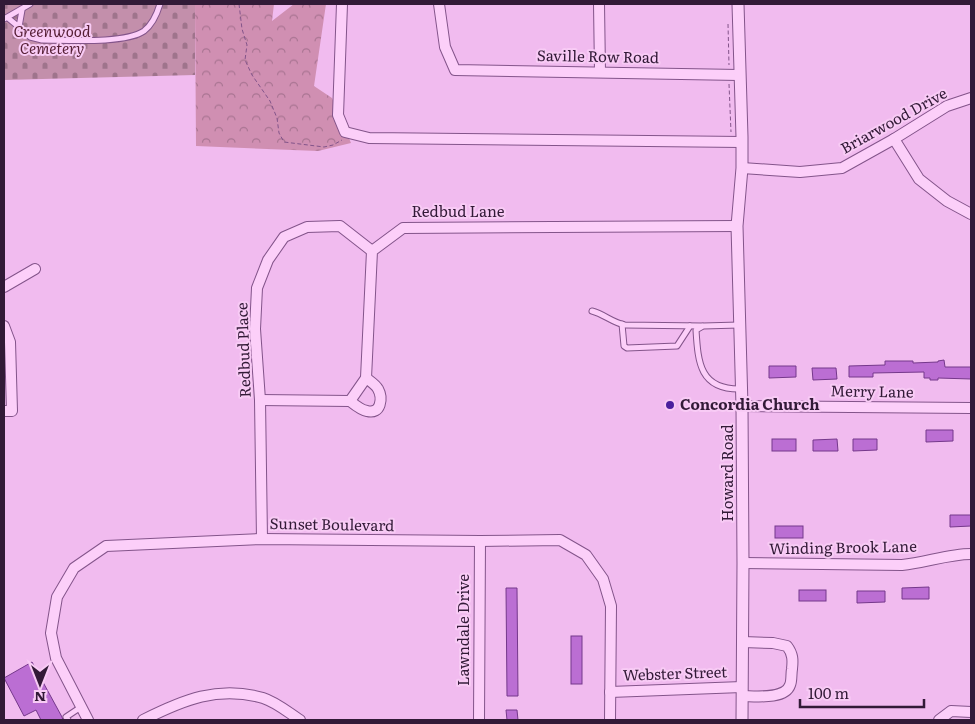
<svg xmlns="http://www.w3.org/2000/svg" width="975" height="724" viewBox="0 0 975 724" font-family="Literata,serif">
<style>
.forest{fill:url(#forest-crowns)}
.cemetery{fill:url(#cemetery-stones)}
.building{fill:#bb6ed3;stroke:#75388b}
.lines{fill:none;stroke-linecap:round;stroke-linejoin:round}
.service-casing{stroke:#83548a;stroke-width:7}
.minor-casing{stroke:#83548a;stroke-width:12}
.tertiary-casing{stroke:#83548a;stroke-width:13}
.path{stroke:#83548a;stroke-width:1;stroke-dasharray:4 2.5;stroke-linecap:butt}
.service{stroke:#fccff9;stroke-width:5}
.minor{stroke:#fccff9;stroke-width:10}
.tertiary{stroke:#fccff9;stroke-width:11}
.poi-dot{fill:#4a1f9d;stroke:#f8cbf5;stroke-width:2}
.labels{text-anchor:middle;stroke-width:4;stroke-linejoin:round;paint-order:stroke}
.park-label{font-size:15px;font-style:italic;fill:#561f35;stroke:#f8cbf5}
.street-label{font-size:15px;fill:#321a37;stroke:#f8cbf5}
.poi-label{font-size:15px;font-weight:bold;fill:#321a37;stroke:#f8cbf5;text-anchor:start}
</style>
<defs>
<pattern id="forest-crowns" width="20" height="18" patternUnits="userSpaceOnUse" patternTransform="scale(1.25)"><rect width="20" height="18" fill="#d08fb2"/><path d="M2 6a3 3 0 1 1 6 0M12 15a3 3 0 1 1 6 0" fill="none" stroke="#a97492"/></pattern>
<pattern id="cemetery-stones" width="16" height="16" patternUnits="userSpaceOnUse" patternTransform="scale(1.25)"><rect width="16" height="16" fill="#c38fab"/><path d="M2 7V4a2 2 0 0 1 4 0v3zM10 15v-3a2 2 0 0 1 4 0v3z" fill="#9f748c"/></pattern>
</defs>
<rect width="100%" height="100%" fill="#f1bbef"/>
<path class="forest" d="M195,4H274L272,21L294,4H326L314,86L332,98L351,143L318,151L196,146Z"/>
<path class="cemetery" d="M4,4H195V75L4,80Z"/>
<g class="building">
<path d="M944,360L945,367H971V379L938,378V380H930V378H924V372L873,373V377H849V366L885,365V361H913V363L938,362V361Z"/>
<path d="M769,366H796V377L769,378Z"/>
<path d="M812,368H836L837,379L813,380Z"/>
<path d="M926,430H953V441L926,442Z"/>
<rect x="772" y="439" width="24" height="12"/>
<path d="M837,439L838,451H813V440Z"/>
<path d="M853,439H877V450L853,451Z"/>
<path d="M950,515H971V526L950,527Z"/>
<rect x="775" y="526" width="28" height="12"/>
<path d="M929,587V599H902V588Z"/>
<path d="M506,588H517L518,696H507Z"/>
<rect x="799" y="590" width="27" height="11"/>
<path d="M857,591H885V602L857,603Z"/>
<rect x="571" y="636" width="11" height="48"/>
<path d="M32,662L62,717L63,720H41L36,710L24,716L4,678Z"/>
<path d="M506,710H517L518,720H507Z"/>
</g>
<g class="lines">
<defs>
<g id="service">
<path d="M8,18L19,27L22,10"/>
<path d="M4,19L30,4"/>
<path d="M19,27L30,37L42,40C67,40 125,44 144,31C153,24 157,14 160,4"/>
<path d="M592,311C604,314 613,323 625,325L702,326"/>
<path d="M622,324L624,346L627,348L677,346L690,326"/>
<path d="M739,325L703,326L696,330C698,363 700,390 741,389"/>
<path d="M68,720L66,717L81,707"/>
</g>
<g id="minor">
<path d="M342,4L338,115L345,132L369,138L742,142"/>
<path d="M439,4L445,47L455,70L739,75"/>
<path d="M599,4L600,72"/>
<path d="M894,139L919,179L947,201L971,214"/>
<path d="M742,168L800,172L842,168L894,139L947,106L971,98"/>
<path d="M4,287L35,269"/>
<path d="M4,326L10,342L12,411H4"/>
<path d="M260,400L350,401L366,378L372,251L403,228L737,226"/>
<path d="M350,401C355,405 361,410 367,411C381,415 383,398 378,389C376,385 370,381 366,378"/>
<path d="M742,406L971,408"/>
<path d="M262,539L260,400L255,329L257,288L268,260L284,237L307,227L340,226L372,251"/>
<path d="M743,563L902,565C925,563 948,554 971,554"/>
<path d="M610,692L742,687"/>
<path d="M742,696C754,696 785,700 790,685C792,681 791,674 792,669C793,660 793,654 787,646L773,643L743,642"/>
<path d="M88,720L56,658L51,633L57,597L74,568L106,546L262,539L480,541L560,540L586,555L603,579L611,606L610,720"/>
<path d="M143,720C183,700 218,685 263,698C276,702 289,713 300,720"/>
<path d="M479,720L480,541"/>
<path d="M939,720L951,711L971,712"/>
</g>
<path id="tertiary" d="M738,4L742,137V168L737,226L742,406L743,563L742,720"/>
</defs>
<use href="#service" class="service-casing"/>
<use href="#minor" class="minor-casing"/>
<use href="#tertiary" class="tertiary-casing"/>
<g class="path">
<path d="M239,4L242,29L247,45L245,60L252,75L270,101L277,118L279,133L284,142L324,147L333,145L342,140"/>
<path d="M728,24L729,65"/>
<path d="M729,84L731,132"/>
</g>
<use href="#service" class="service"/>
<use href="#minor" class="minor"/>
<use href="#tertiary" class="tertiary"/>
</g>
<circle class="poi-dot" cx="670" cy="405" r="5"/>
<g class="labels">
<g class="park-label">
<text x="52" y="37">Greenwood<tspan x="52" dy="17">Cemetery</tspan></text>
</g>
<g class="street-label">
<text transform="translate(598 57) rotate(1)" y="5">Saville Row Road</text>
<text transform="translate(894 121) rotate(-29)" y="5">Briarwood Drive</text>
<text x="458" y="217">Redbud Lane</text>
<text transform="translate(244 350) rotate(-92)" y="5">Redbud Place</text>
<text transform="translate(872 392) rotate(1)" y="5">Merry Lane</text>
<text transform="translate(728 473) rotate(-90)" y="5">Howard Road</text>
<text transform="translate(332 525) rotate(1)" y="5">Sunset Boulevard</text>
<text transform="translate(843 548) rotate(-1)" y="5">Winding Brook Lane</text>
<text transform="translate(464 630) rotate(-90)" y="5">Lawndale Drive</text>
<text transform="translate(675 674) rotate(-2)" y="5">Webster Street</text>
</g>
<g class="poi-label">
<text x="680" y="410">Concordia Church</text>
</g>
</g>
<rect width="975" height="724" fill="none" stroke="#321a37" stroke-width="10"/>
<g transform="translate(40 684) rotate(180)" stroke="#f8cbf5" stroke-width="4" paint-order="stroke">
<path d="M0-4L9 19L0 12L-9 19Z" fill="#321a37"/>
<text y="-8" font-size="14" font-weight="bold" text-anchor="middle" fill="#321a37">N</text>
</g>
<path d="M800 699v8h124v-8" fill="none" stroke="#321a37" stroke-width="2.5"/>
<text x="808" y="699" font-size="15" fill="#321a37" stroke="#f8cbf5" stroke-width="4" paint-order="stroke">100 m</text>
</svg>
